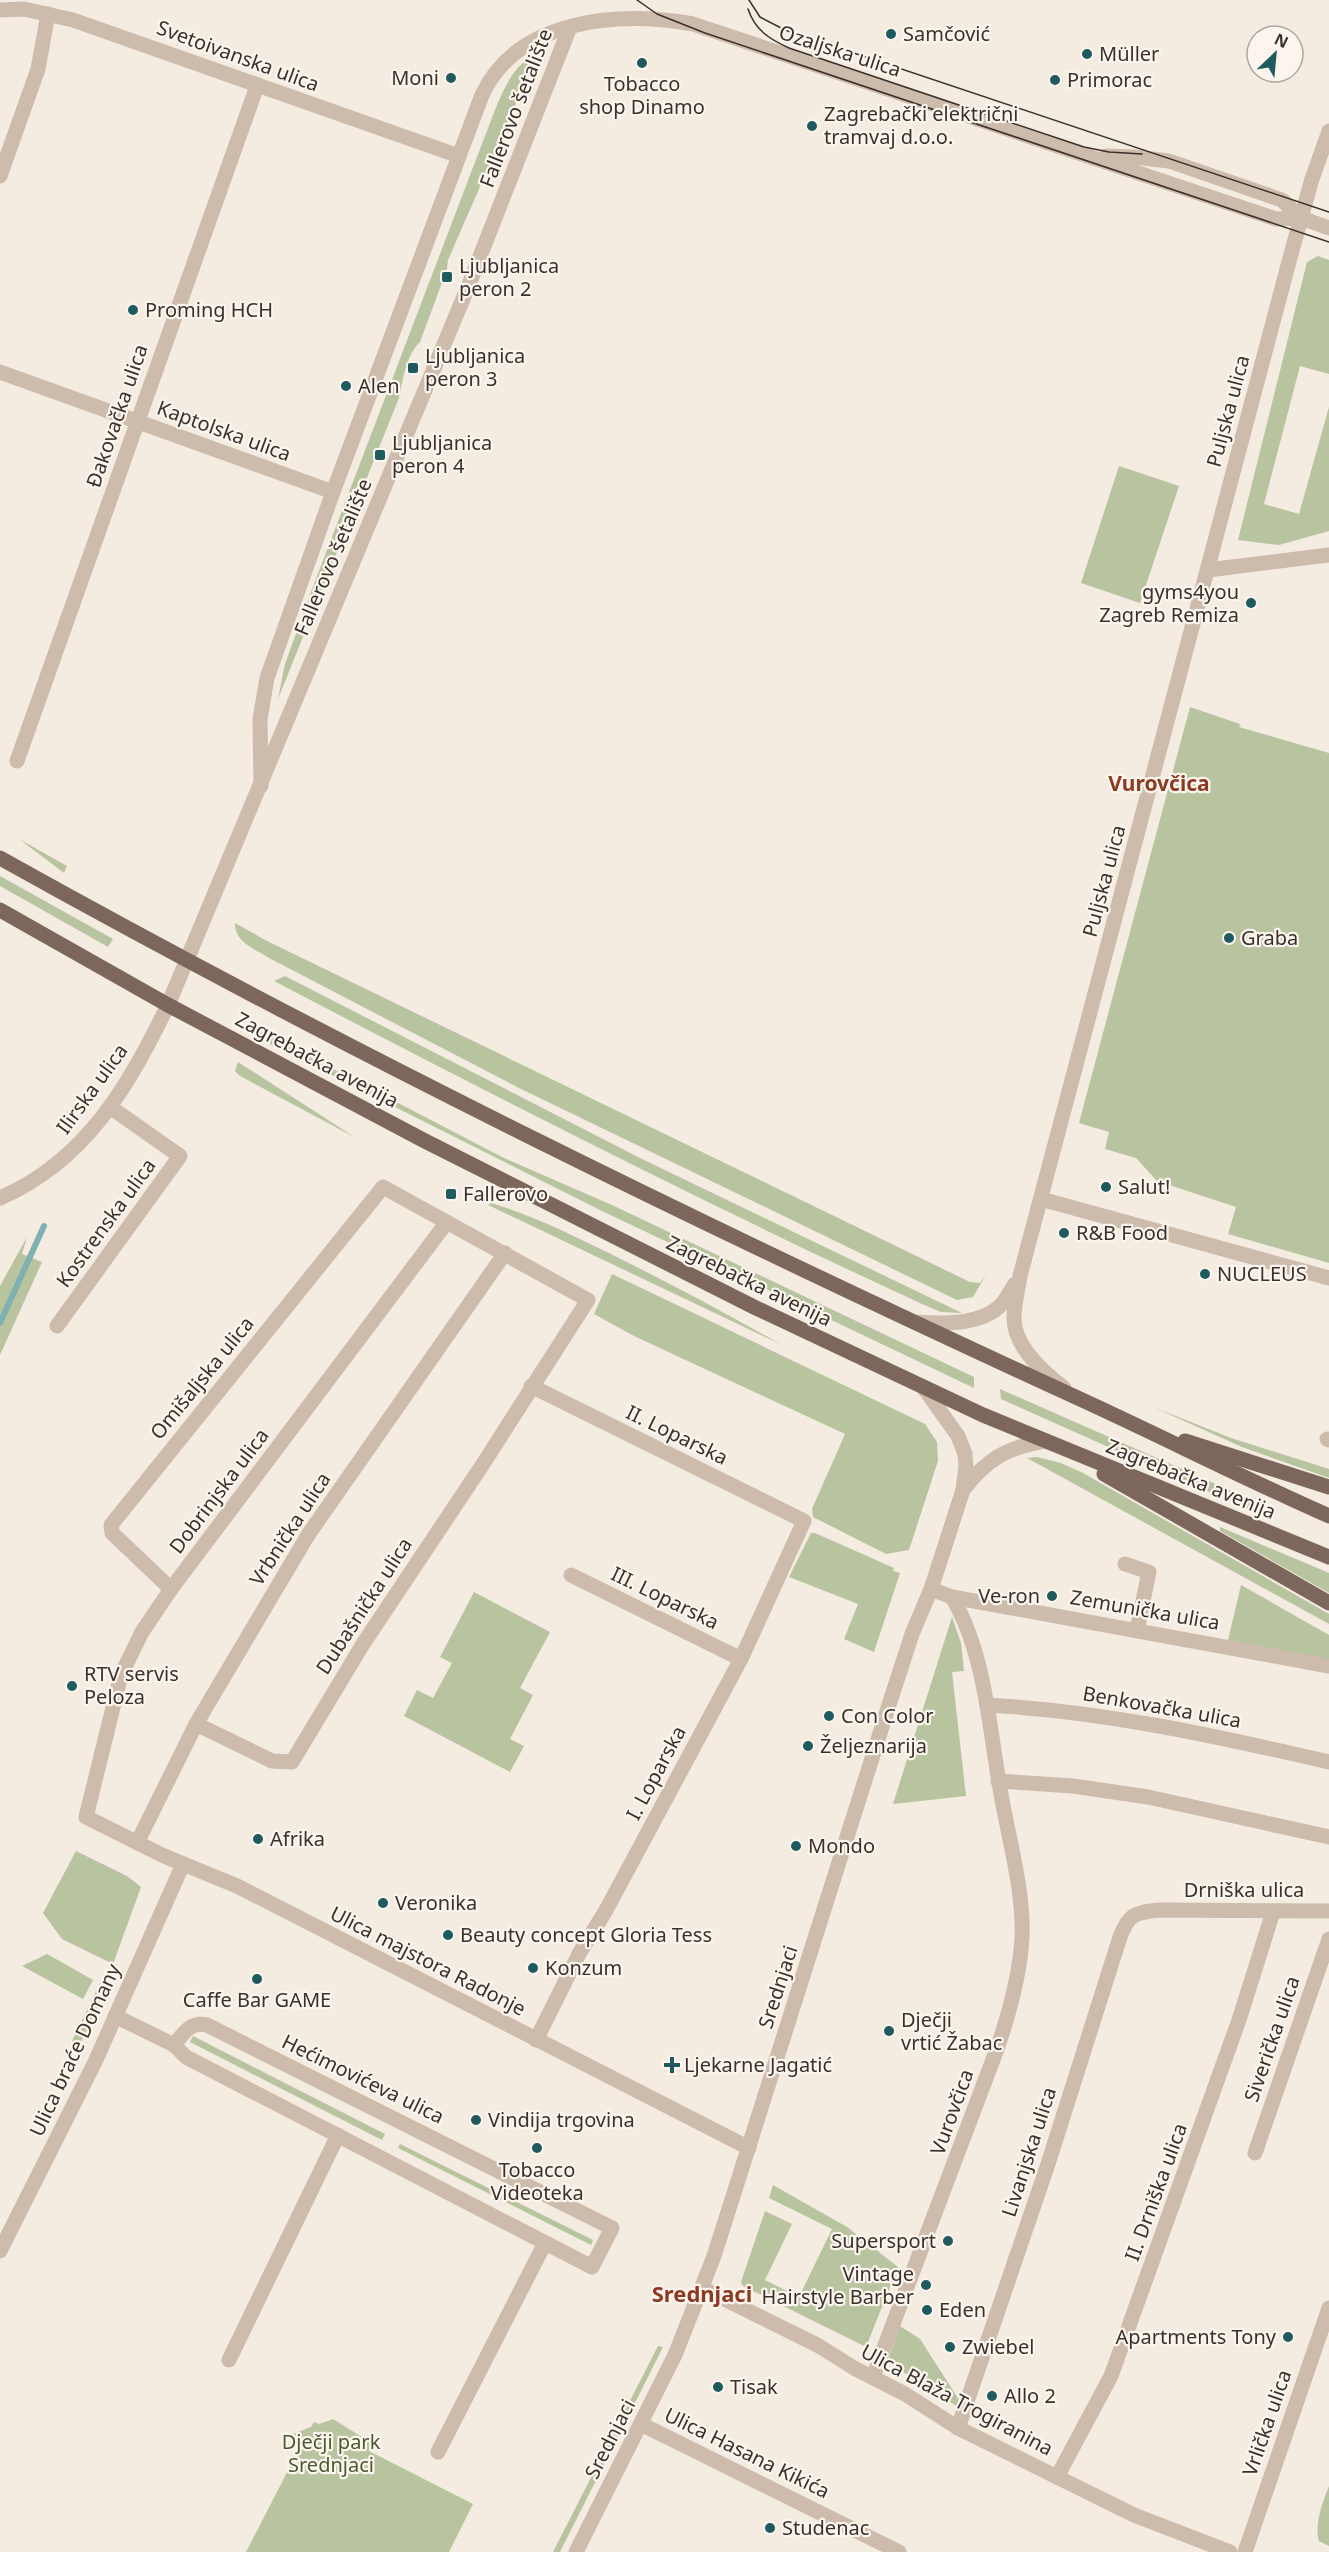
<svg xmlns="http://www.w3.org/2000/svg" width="1329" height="2552" viewBox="0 0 1329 2552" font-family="'Noto Sans',sans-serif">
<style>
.green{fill:#b8c4a0}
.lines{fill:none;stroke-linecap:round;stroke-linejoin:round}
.stream{stroke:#7fb0b2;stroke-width:6}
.minor{stroke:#cdbbac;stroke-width:15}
.major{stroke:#7d675c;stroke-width:15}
.tram{stroke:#3b302b;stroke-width:1.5}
.poi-dot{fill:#1f5a5e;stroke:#fbf5ee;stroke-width:2}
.labels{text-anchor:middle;stroke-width:4.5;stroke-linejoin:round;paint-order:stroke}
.poi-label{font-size:20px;fill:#3b302b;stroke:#fbf5ee;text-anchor:start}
.street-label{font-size:20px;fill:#3b302b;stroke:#fbf5ee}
.park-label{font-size:20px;fill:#4a5a2e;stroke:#fbf5ee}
.neighbourhood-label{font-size:21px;font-weight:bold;fill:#8c3b22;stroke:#fbf5ee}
.quarter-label{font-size:22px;font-weight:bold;fill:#8c3b22;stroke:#fbf5ee}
</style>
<rect width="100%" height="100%" fill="#f4ebe1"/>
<g class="green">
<path d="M531,58L533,65L448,260L447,269L420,342C406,355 403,380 399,398L278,699L285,664L311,592L485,136C494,114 508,67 531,58Z"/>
<path d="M1318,256L1329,260V374L1300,366L1264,504L1299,514L1329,407V531L1279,545L1238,540L1307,262Z"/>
<path d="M1119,466L1179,486L1140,603L1081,583Z"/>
<path d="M1190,707L1240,724L1239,727L1329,753V1263L1228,1234L1236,1207L1157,1181L1136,1158L1105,1149L1109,1132L1079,1123Z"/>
<path d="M19,839L67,866L64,873Z"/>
<path d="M0,876L113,939L108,947L0,886Z"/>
<path d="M235,923L267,941L970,1282L980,1283L986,1275L973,1297L957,1300L519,1088L269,958C255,949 234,942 235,923Z"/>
<path d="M285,976L640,1158L962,1313L941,1312L922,1304C703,1203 488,1093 274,981Z"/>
<path d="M252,1027L504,1158L612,1205L974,1377V1388L600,1210L248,1033Z"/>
<path d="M238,1062L356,1138L240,1076L235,1071Z"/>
<path d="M491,1203C532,1215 570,1234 609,1253C667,1282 724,1312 780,1344L488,1205Z"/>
<path d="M27,1237L22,1254L42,1262L0,1355V1286Z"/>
<path d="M612,1274L925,1424L937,1442L938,1461L909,1550L886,1554L813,1517L812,1509L845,1434L634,1336L594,1314Z"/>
<path d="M1000,1389L1268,1507L1265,1517L1001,1399Z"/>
<path d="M1153,1407L1231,1438L1329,1469V1478L1242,1447Z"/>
<path d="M1037,1457L1061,1463L1083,1473L1329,1614V1624L1027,1458Z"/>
<path d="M1220,1527L1329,1573V1593L1220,1531Z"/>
<path d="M811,1533H815L894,1568L893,1571L900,1573L874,1652L844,1639L858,1604L789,1577Z"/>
<path d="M1241,1585L1329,1635V1661L1228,1640Z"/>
<path d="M474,1592L550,1632L520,1688L533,1695L510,1739L524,1746L510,1772L404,1716L417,1690L433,1698L452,1663L440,1657Z"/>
<path d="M952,1617L961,1643L964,1671L952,1672L966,1796L893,1804Z"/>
<path d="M76,1851L127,1876L141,1887L113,1964L62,1939L43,1913Z"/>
<path d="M47,1954L93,1980L83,1999L22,1966Z"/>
<path d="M101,1981L109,1985L80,2044L72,2041Z"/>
<path d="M193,2036L385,2134L382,2140L190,2042Z"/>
<path d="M400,2144L593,2240L591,2245L398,2148Z"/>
<path d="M773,2185L847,2227L898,2267L866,2347L743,2286L741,2282L765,2211L792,2224L765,2280L799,2297L832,2229L769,2198Z"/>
<path d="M900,2326L920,2339L961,2403L958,2407L889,2363L888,2360Z"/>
<path d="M658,2346L663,2347L560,2552H553Z"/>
<path d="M333,2419L373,2444L369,2451L473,2504L449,2552H246L297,2453L293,2434L311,2427L314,2422L319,2424Z"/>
<path d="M1329,2486V2546L1319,2541C1314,2524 1323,2501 1329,2486Z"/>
</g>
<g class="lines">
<path class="stream" d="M0,1323L44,1226"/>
<g class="minor">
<path d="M0,10L24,9L73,20L459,156"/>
<path d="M1106,156L1135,157L1169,161L1282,200L1301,218"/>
<path d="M0,176L38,69L48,14"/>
<path d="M0,372L333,492"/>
<path d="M1208,570L1329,555"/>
<path d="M17,761L257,86"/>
<path d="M261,786L260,719L267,678L333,492L482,95C518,18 619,11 693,24L1276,219L1301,218L1329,228"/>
<path d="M0,1198C86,1161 129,1085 168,1005L468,287L570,27"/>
<path d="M1041,1199L1329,1278"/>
<path d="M447,1222L171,1589L142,1632L121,1675L86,1817L164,1856L237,1886L749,2148"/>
<path d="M914,1322C941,1324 981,1326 1002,1304C1007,1298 1011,1290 1015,1284"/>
<path d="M57,1326L180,1156L110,1107"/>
<path d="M531,1386L804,1521L741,1659L605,1912L580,1952L536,2040"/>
<path d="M1064,1388C1043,1372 1014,1347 1014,1318C1014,1304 1018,1290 1020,1276L1291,254L1312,179L1329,131"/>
<path d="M1327,1439L1329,1440"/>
<path d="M963,1490C987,1459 1006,1448 1044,1441"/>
<path d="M1125,1564L1149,1572L1137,1630"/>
<path d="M571,1575L741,1659"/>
<path d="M171,1589L112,1533L111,1525L383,1187L588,1300L483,1464L363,1644L292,1762L272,1761L196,1724"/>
<path d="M931,1589L952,1597L1329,1666"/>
<path d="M987,1705C1103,1711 1216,1736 1329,1762"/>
<path d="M998,1781L1073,1786L1148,1797L1329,1837"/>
<path d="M137,1843L196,1724L308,1535L505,1253"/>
<path d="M115,2016L174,2045L186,2057L592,2267L612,2228L207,2025C190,2021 183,2034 174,2045"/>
<path d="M1255,2153L1329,1939"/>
<path d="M0,2251L95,2062L183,1864"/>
<path d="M702,2288L819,2346L854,2368L905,2394L958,2428L1057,2477L1134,2515L1230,2552"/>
<path d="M229,2360L338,2135"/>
<path d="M873,2377L997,2049C1009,2014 1020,1975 1022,1938C1024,1891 1009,1841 1001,1794C989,1729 986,1655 952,1597"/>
<path d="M641,2424L899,2552"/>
<path d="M958,2428L1048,2164L1120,1937C1129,1914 1134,1913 1158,1910L1329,1911"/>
<path d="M438,2452L545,2243"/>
<path d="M1057,2477L1111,2376L1239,2020L1273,1912"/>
<path d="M576,2552L675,2355L714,2256L887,1711L912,1634L931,1589L963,1490L966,1466L965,1454L958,1436L923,1387"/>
<path d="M1245,2552L1329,2308"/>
</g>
<g class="major">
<path d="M0,858C351,1054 714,1231 1080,1399C1163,1437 1245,1479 1329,1516"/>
<path d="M0,910L168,1005L423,1140L756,1308L983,1415L1329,1557"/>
<path d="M1185,1441L1329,1487"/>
<path d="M1104,1474L1329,1603"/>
</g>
<g class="tram">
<path d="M637,0L657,14L705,33L1329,242"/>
<path d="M749,0L760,17L785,30L1329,212"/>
<path d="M748,9C755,30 769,39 789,48L1084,147L1109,152L1142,154"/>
</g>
</g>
<g class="poi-dot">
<circle cx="891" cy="34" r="6"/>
<circle cx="1087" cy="54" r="6"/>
<circle cx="642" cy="63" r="6"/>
<circle cx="451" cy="78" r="6"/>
<circle cx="1055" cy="80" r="6"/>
<circle cx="812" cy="126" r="6"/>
<rect x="441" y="271" width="12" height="12" rx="3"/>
<circle cx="133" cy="310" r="6"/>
<rect x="407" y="362" width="12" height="12" rx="3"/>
<circle cx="346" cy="386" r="6"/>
<rect x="374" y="449" width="12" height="12" rx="3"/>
<circle cx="1251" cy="603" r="6"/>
<circle cx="1229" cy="938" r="6"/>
<circle cx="1106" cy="1187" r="6"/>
<rect x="445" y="1188" width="12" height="12" rx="3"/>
<circle cx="1064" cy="1233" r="6"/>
<circle cx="1205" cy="1274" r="6"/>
<circle cx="1052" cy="1596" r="6"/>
<circle cx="72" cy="1686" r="6"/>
<circle cx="829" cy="1716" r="6"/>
<circle cx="808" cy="1746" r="6"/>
<circle cx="258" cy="1839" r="6"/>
<circle cx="796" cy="1846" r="6"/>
<circle cx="383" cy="1903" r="6"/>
<circle cx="448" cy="1935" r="6"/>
<circle cx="533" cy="1968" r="6"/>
<circle cx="257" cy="1979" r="6"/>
<circle cx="889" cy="2031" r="6"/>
<path d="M669 2056h6v6h6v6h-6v6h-6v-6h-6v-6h6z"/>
<circle cx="476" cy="2120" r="6"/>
<circle cx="537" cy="2148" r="6"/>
<circle cx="948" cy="2241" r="6"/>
<circle cx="926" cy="2285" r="6"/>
<circle cx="927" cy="2310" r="6"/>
<circle cx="1288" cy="2337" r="6"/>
<circle cx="950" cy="2347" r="6"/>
<circle cx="718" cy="2387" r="6"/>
<circle cx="992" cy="2396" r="6"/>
<circle cx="770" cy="2528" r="6"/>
</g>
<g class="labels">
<g class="poi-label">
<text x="903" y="41">Samčović</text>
<text x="1099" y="61">Müller</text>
<text x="439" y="85" text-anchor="end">Moni</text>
<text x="1067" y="87">Primorac</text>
<text x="642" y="91" text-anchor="middle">Tobacco<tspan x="642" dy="23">shop Dinamo</tspan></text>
<text x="824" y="121">Zagrebački električni<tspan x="824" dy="23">tramvaj d.o.o.</tspan></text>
<text x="459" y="273">Ljubljanica<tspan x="459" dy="23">peron 2</tspan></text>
<text x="145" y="317">Proming HCH</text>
<text x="425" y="363">Ljubljanica<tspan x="425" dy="23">peron 3</tspan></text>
<text x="358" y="393">Alen</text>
<text x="392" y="450">Ljubljanica<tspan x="392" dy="23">peron 4</tspan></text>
<text x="1239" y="599" text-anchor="end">gyms4you<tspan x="1239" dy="23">Zagreb Remiza</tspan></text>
<text x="1241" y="945">Graba</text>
<text x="1118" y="1194">Salut!</text>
<text x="463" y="1201">Fallerovo</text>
<text x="1076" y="1240">R&amp;B Food</text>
<text x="1217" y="1281">NUCLEUS</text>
<text x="1040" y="1603" text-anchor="end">Ve-ron</text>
<text x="84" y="1681">RTV servis<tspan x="84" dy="23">Peloza</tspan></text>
<text x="841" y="1723">Con Color</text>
<text x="820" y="1753">Željeznarija</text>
<text x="270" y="1846">Afrika</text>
<text x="808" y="1853">Mondo</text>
<text x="395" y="1910">Veronika</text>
<text x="460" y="1942">Beauty concept Gloria Tess</text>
<text x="545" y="1975">Konzum</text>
<text x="257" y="2007" text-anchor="middle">Caffe Bar GAME</text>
<text x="901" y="2027">Dječji<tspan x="901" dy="23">vrtić Žabac</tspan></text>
<text x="684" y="2072">Ljekarne Jagatić</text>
<text x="488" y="2127">Vindija trgovina</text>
<text x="537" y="2177" text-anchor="middle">Tobacco<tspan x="537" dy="23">Videoteka</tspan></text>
<text x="936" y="2248" text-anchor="end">Supersport</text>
<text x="914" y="2281" text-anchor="end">Vintage<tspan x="914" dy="23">Hairstyle Barber</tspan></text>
<text x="939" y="2317">Eden</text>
<text x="1276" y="2344" text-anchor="end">Apartments Tony</text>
<text x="962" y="2354">Zwiebel</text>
<text x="730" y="2394">Tisak</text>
<text x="1004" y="2403">Allo 2</text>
<text x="782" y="2535">Studenac</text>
</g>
<g class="street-label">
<text transform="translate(840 51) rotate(18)" y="7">Ozaljska ulica</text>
<text transform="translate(238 56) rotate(20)" y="7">Svetoivanska ulica</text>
<text transform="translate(516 108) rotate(-69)" y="7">Fallerovo šetalište</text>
<text transform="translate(1228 411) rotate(-75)" y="7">Puljska ulica</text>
<text transform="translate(117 416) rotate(-71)" y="7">Đakovačka ulica</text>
<text transform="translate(224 431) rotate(20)" y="7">Kaptolska ulica</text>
<text transform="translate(333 557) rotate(-67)" y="7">Fallerovo šetalište</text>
<text transform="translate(1104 881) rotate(-75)" y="7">Puljska ulica</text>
<text transform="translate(317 1060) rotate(28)" y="7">Zagrebačka avenija</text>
<text transform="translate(92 1089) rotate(-54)" y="7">Ilirska ulica</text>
<text transform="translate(106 1223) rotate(-54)" y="7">Kostrenska ulica</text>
<text transform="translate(749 1281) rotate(26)" y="7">Zagrebačka avenija</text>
<text transform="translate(202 1378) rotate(-51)" y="7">Omišaljska ulica</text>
<text transform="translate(677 1435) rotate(26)" y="7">II. Loparska</text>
<text transform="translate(1191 1479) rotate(22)" y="7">Zagrebačka avenija</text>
<text transform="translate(219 1491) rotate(-53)" y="7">Dobrinjska ulica</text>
<text transform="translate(290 1529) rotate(-57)" y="7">Vrbnička ulica</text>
<text transform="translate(665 1598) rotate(26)" y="7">III. Loparska</text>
<text transform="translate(364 1606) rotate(-57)" y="7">Dubašnička ulica</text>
<text transform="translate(1145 1610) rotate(10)" y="7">Zemunička ulica</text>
<text transform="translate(1162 1707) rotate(10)" y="7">Benkovačka ulica</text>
<text transform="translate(656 1773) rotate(-62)" y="7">I. Loparska</text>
<text x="1244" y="1897">Drniška ulica</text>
<text transform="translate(428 1961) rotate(27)" y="7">Ulica majstora Radonje</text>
<text transform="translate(778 1987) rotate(-72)" y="7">Srednjaci</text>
<text transform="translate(1272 2039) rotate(-71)" y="7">Siverička ulica</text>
<text transform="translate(75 2050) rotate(-65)" y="7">Ulica braće Domany</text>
<text transform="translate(363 2079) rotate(26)" y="7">Hećimovićeva ulica</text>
<text transform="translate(952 2112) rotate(-70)" y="7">Vurovčica</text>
<text transform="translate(1029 2152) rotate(-72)" y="7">Livanjska ulica</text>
<text transform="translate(1156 2192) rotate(-70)" y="7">II. Drniška ulica</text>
<text transform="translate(957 2400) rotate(28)" y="7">Ulica Blaža Trogiranina</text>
<text transform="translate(1267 2423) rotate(-71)" y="7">Vrlička ulica</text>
<text transform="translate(610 2439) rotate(-63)" y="7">Srednjaci</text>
<text transform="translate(747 2453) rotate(26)" y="7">Ulica Hasana Kikića</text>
</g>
<g class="park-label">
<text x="331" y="2449">Dječji park<tspan x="331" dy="23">Srednjaci</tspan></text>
</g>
<g class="neighbourhood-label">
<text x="1159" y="791">Vurovčica</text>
</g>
<g class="quarter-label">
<text x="702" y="2302">Srednjaci</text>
</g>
</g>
<g transform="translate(1275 54) rotate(26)"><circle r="28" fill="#fbf5ee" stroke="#aea6a0" stroke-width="1.5"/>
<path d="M0-4.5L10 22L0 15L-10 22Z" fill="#1f5a5e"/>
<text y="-9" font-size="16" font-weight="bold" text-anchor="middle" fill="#3b302b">N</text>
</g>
</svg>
